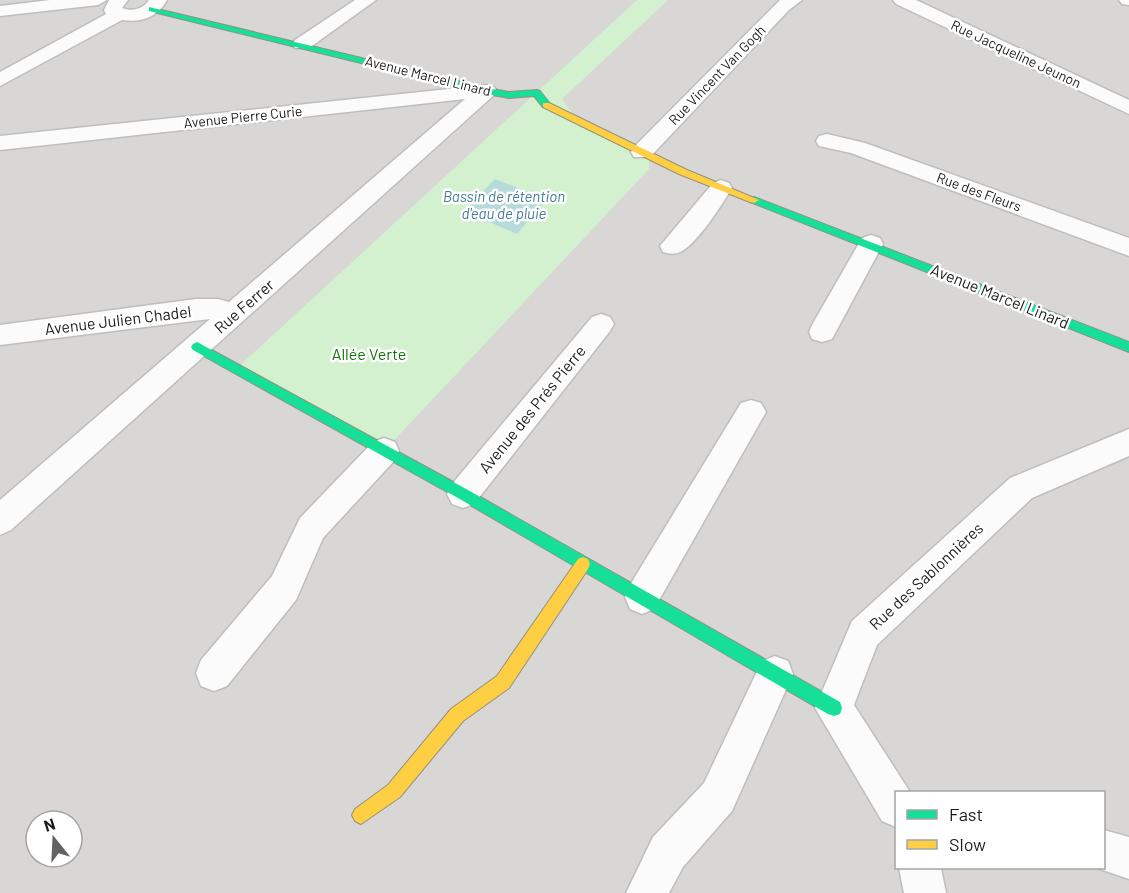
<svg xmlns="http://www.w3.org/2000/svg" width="1129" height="893" viewBox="0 0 1129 893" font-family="Barlow,sans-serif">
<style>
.residential{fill:#d8d7d5;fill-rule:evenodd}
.park{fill:#d3f0cf}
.water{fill:#b7dadc}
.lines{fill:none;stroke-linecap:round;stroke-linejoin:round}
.street-casing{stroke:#bfbebc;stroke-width:3}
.fast-casing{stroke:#93917d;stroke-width:2}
.slow-casing{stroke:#93917d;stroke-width:2}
.street{fill:#fcfbfb;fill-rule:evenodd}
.fast{fill:#16e098;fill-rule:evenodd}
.slow{fill:#ffcf43;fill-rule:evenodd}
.labels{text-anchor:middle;stroke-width:5;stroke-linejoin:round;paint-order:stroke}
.far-street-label{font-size:14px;fill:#1b1b1b;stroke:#fff}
.far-water-label{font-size:15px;font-style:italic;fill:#467a97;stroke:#fff}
.street-label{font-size:16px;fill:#1b1b1b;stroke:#fff}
.park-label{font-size:16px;fill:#15730f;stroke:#fff}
</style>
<rect width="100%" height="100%" fill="#e9e7e4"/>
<path class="residential" d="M0,0H1129V893H0ZM896,792H1104V868H896ZM36,821H72V857H36Z"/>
<path class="park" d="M637,0H668L562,99L576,118L649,156V169L384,451L236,369Z"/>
<path class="water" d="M495,179L546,199L517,234L464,211Z"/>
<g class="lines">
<defs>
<g id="street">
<path d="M50,0H107L98,5L0,16V6Z"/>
<path d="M109,0H128L122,8C133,12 143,9 149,0H167C158,17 141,23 122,20L0,86V72L106,14L104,10Z"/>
<path d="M355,0H376L309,48H295L292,44L295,40Z"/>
<path d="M780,0H802L789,10L650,157H634L631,152L634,147Z"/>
<path d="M893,0H916L1129,100V114L896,4Z"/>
<path d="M1119,0H1129V5L1122,4Z"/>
<path d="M487,85L494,87L497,91L494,95L11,530L0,535V500L210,319L0,345V325L196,299H218L229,302L465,99L0,150V136Z"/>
<path d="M827,134L865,143L1129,238V256L851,153L819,146L816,141L819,136Z"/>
<path d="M721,180L729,183L732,188C722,205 698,242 682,251C675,255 670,254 663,252L660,246L713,183Z"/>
<path d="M871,235L880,238L883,244L832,339L822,342L812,339L809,332L812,325L862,238Z"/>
<path d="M601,314L610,317L614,324L610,331L474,504L463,508L452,504L447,494L452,484L592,317Z"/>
<path d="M751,400L761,403L766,412L654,609L642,614L630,609L625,597L630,585L741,403Z"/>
<path d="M1129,429V456L1032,498L877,645L854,705L910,792H896V827L882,821L815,708L852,621L1010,478Z"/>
<path d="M384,438L395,442L399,451L395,460L323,538L296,600L227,686L214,691L201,686L196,673L201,660L272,576L300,518L373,442Z"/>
<path d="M775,656L788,661L793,674L732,811L683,867L669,893H626L653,837L704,783L762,661Z"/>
<path d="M1104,830L1129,837V879L1097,868H1104Z"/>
<path d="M899,868H941L946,893H904Z"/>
</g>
<g id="fast">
<path d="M149,7L487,88L509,92L537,90L540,91L551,105L543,107L534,96L509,98L487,94L149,11Z"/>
<path d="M754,197L1129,342V352L750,202V198Z"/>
<path d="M197,342L468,490L840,702L842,708L840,714L834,716L828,714L458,498L193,350L191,347L193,344Z"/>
</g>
<g id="slow">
<path d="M543,103H549L687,170L759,200L754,203L750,202L679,174L543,107Z"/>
<path d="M583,557L588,559L590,564L588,569L509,688L463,721L400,797L361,824L355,821L352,815L355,809L388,785L451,709L497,676L578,559Z"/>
</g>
</defs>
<use href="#street" class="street-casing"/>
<use href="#fast" class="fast-casing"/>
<use href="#slow" class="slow-casing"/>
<use href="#street" class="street"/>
<use href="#fast" class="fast"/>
<use href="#slow" class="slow"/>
</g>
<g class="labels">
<g class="far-street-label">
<text transform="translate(1016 54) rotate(25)" y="5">Rue Jacqueline Jeunon</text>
<text transform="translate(717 75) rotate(-46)" y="5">Rue Vincent Van Gogh</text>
<text transform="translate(428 76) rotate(14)" y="5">Avenue Marcel Linard</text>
<text transform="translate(243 117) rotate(-6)" y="5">Avenue Pierre Curie</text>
<text transform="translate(979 192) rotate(20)" y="5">Rue des Fleurs</text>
</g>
<g class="far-water-label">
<text x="504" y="202">Bassin de rétention<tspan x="504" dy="17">d'eau de pluie</tspan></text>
</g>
<g class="street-label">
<text transform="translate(1000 296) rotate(22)" y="6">Avenue Marcel Linard</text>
<text transform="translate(244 306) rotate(-41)" y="6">Rue Ferrer</text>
<text transform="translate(118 320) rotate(-7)" y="6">Avenue Julien Chadel</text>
<text transform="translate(532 409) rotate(-51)" y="6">Avenue des Prés Pierre</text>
<text transform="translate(926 576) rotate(-43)" y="6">Rue des Sablonnières</text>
</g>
<g class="park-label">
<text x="369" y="360">Allée Verte</text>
</g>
</g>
<rect x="895" y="791" width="210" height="78" fill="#ffffff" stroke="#a4a4a4" stroke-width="1.5"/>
<rect x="907" y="810" width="30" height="9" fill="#16e098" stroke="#a4a4a4" stroke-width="1.5"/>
<text x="949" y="821" font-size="18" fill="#1b1b1b">Fast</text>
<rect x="907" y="840" width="30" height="9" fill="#ffcf43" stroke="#a4a4a4" stroke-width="1.5"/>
<text x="949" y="851" font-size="18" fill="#1b1b1b">Slow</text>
<g transform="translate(54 839) rotate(342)"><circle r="28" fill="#ffffff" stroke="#a4a4a4" stroke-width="1.5"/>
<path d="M0-4.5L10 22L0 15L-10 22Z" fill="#636261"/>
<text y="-9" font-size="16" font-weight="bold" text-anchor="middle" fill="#1b1b1b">N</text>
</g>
</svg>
